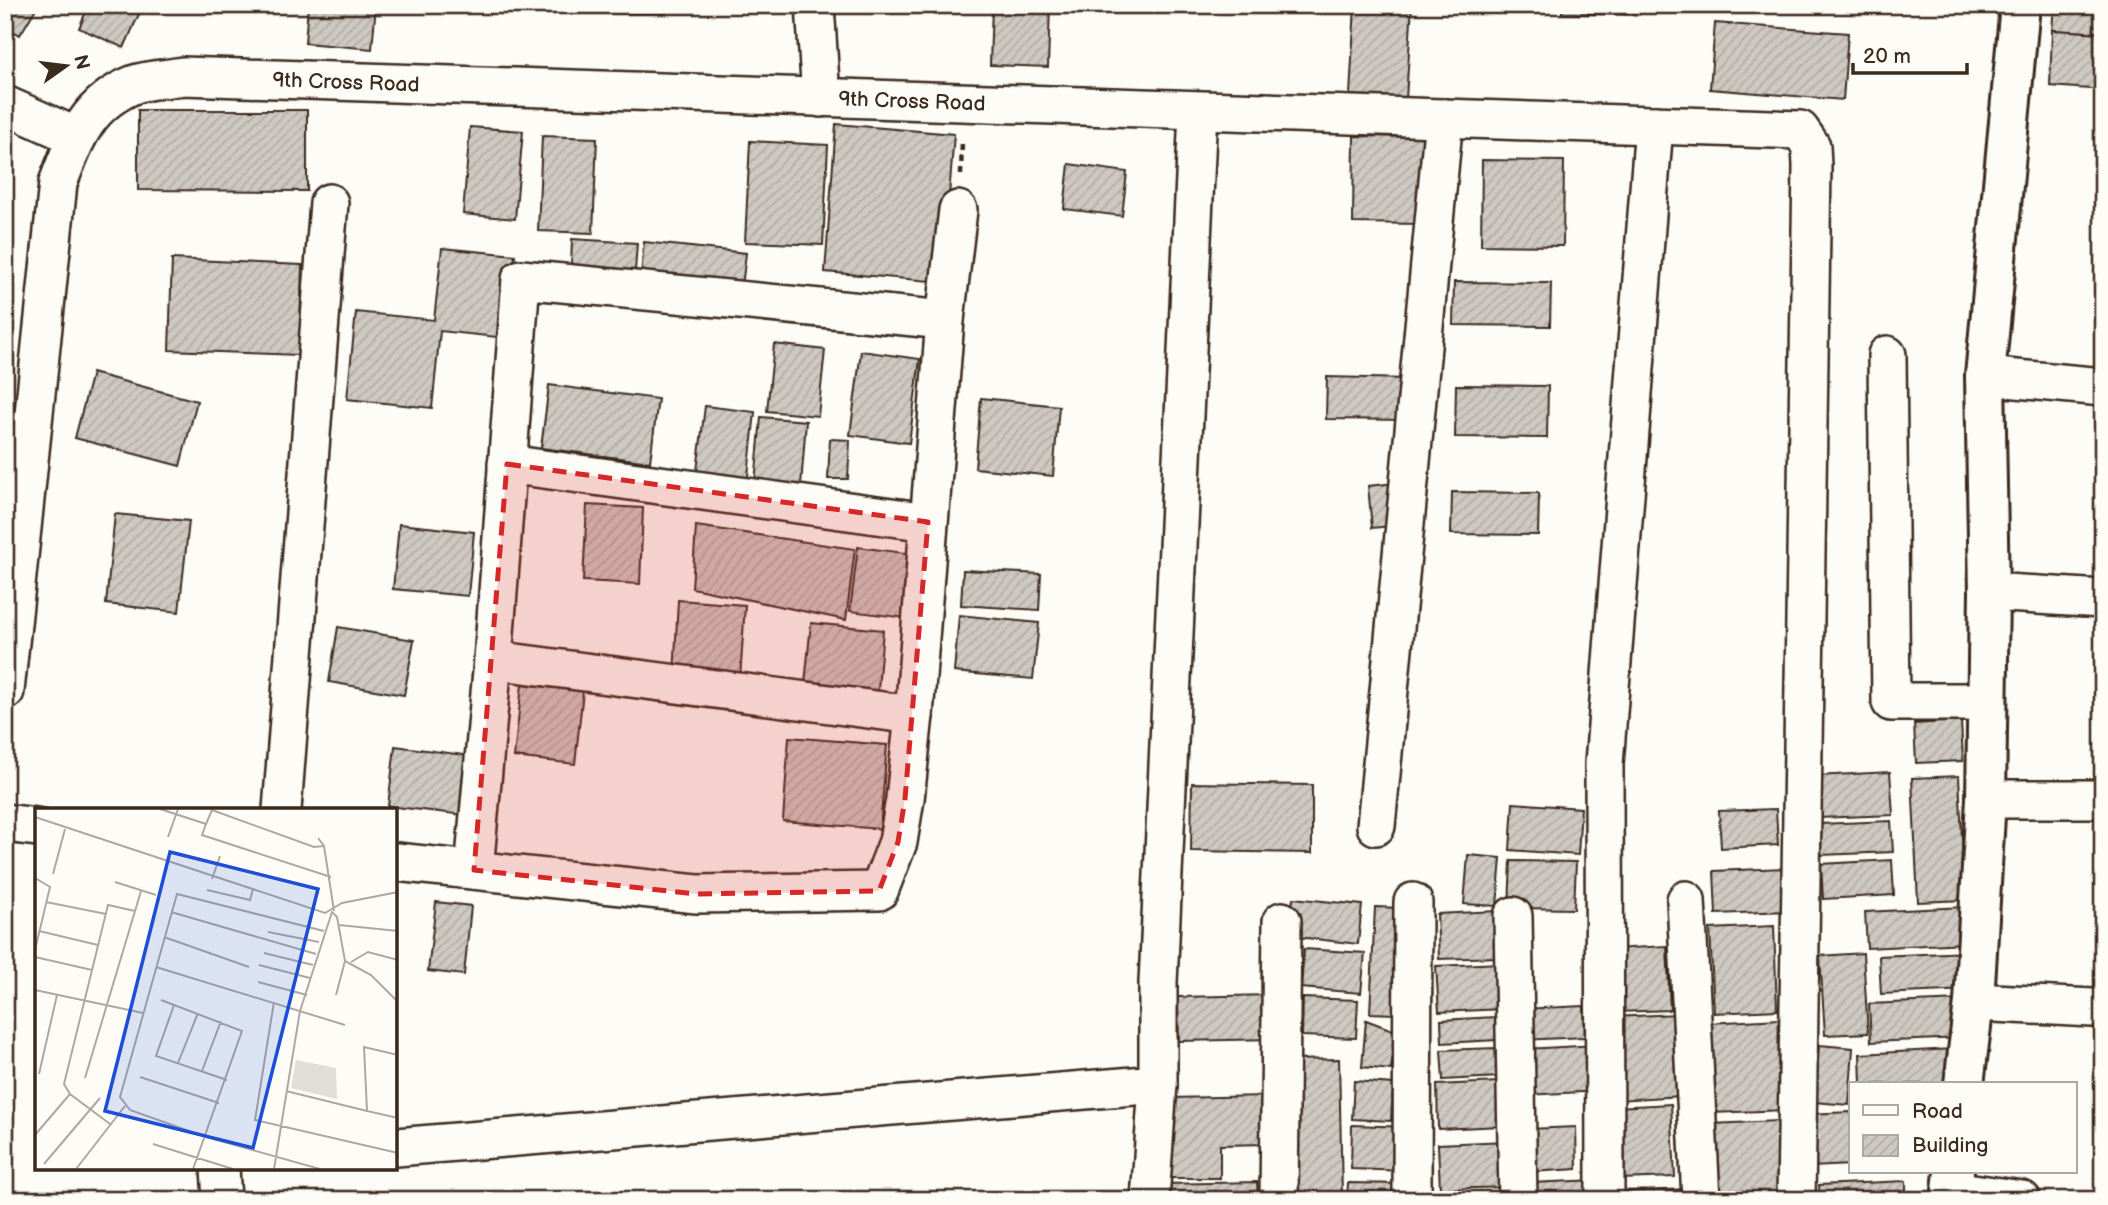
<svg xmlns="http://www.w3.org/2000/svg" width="2108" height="1205" viewBox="0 0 2108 1205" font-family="'Balsamiq Sans',sans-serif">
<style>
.building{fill:url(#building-hatch);stroke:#3b2a1e;stroke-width:2}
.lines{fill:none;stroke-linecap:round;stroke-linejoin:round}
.street-casing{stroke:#3b2a1e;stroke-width:42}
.secondary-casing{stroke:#3b2a1e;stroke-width:44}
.path{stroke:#3b2a1e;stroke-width:4.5;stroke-dasharray:7 5;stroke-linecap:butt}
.street{stroke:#fdfcf7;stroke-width:37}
.secondary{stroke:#fdfcf7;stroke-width:38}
.marked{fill:#d62828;fill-opacity:0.2;stroke:#d62828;stroke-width:5;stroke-dasharray:14 9;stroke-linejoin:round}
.labels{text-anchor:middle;stroke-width:5;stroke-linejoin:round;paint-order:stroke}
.street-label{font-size:21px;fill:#3b2a1e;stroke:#fdfcf7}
.inset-road{fill:none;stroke:#afa8a0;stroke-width:2}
.view{fill:#1d4ed8;fill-opacity:0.15;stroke:#1d4ed8;stroke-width:3.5}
.inset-edge{fill:none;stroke:#3b2a1e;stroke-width:3.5}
</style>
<defs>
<pattern id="building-hatch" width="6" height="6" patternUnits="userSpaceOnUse" patternTransform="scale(1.75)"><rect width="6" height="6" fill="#cdc8c2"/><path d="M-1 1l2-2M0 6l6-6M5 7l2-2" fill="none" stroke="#b1aca6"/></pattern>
</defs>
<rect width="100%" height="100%" fill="#fdfcf7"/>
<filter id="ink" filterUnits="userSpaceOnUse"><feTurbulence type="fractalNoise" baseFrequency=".0143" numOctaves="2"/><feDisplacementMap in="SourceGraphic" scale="14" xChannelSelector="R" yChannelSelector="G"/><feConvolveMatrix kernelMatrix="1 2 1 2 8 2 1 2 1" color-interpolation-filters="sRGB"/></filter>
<g filter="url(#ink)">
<g class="building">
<path d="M5,5H38L20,35L5,27Z"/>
<path d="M89,5H143L124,48L79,28Z"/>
<path d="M308,5H376L372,49L305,43Z"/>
<rect x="615" y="5" width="51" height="8"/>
<path d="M992,5H1050L1048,67L990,65Z"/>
<path d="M1355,5H1412L1406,99L1350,95Z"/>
<path d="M1562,5H1634V15L1562,13Z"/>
<path d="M1658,5H1742V13L1658,9Z"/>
<path d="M2054,5H2103V33L2052,30Z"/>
<path d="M1715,23L1848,33L1843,100L1710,89Z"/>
<path d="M2052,30L2103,33V90L2050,86Z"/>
<path d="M138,110H307V191L138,190Z"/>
<path d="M836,124L954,134L942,282L825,272Z"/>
<path d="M470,127L523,131L515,219L463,214Z"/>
<path d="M542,136L597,138L593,233L538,231Z"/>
<path d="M1354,136L1424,137L1422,224L1353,223Z"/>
<path d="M750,141L828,145L823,245L745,242Z"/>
<path d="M1482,160L1564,161L1563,246L1481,245Z"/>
<path d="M1069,164L1127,172L1122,216L1064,209Z"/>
<path d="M572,239L637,243L635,271L571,267Z"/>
<path d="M644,242L746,253L742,287L641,276Z"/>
<path d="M442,248L515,255L506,338L440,331L432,408L347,399L356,312L434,320Z"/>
<path d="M172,259L302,265L299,355L169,350Z"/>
<path d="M1454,282L1551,283L1550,326L1453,325Z"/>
<path d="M774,344L825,350L818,416L767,411Z"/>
<path d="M861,351L920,359L909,443L850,435Z"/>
<path d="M92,373L197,401L180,466L75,438Z"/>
<path d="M1327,377L1408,379L1407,420L1326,419Z"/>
<path d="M549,385L658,399L650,462L541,448Z"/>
<path d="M1456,385L1548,386L1547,438L1455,437Z"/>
<path d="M981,398L1059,406L1053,476L975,468Z"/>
<path d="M705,406L755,412L747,485L696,479Z"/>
<path d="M761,417L806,421L801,486L755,483Z"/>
<path d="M830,439L850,440L848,479H828Z"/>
<path d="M1396,483L1401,525L1372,528L1368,486Z"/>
<path d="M1452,492L1539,493L1538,535L1451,534Z"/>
<path d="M587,505L643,508L640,584L583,581Z"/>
<path d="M115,514L189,521L179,612L106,604Z"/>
<path d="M399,524L474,532L468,596L393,589Z"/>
<path d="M696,526L855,549L846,620L692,588Z"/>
<path d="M858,547L913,554L906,618L850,611Z"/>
<path d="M963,570L1041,574L1039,610L961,605Z"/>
<path d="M678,600L745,605L740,680L674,676Z"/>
<path d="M959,615L1039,623L1033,679L954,672Z"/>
<path d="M811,623L883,630L877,702L804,694Z"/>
<path d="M338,627L414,640L404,695L329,682Z"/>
<path d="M522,684L583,691L575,764L514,757Z"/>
<path d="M1961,721L1963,761L1916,763L1914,724Z"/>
<path d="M789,737L887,745L880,829L783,821Z"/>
<path d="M395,746L472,756L464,815L388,806Z"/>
<path d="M1890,772L1893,815L1818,818L1816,776Z"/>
<path d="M1959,776L1965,900L1918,902L1912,778Z"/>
<path d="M1192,783L1312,785V853L1191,851Z"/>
<path d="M1513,803L1581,808L1578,855L1510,850Z"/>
<path d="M1776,809L1778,845L1721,848L1719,811Z"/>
<path d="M1891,821L1893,852L1821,855L1819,824Z"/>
<path d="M1468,855L1501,858L1497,906L1464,904Z"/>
<path d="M1892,860L1894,895L1823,899L1821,864Z"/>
<path d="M1511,861L1576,862L1574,909L1509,908Z"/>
<path d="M1785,868L1787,911L1716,914L1714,871Z"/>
<path d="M1293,898L1362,905L1358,944L1289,936Z"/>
<path d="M436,902L471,906L464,975L428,971Z"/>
<path d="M1375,907L1401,908L1395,1014L1370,1013Z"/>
<path d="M1964,907L1966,943L1867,948L1865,912Z"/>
<path d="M1497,911L1499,957L1439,959L1437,914Z"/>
<path d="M1774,926L1777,1010L1714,1013L1710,929Z"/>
<path d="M1667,946L1670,1010L1616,1012L1613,949Z"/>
<path d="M1304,949L1365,953L1361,993L1301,988Z"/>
<path d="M1967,952L1968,990L1881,994L1879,956Z"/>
<path d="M1863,953L1868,1033L1825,1035L1820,956Z"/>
<path d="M1501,963L1503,1009L1439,1012L1436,966Z"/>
<path d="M1273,995V1039L1179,1041L1178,997Z"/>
<path d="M1303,998L1358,1000L1356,1038L1302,1036Z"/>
<path d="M1960,1000L1962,1038L1871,1042L1869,1004Z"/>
<path d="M1584,1006L1585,1037L1522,1040L1521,1009Z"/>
<path d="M1678,1014L1682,1096L1617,1100L1613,1017Z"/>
<path d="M1495,1017L1497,1040L1442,1043L1441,1020Z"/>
<path d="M1780,1019L1785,1110L1712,1113L1708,1023Z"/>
<path d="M1366,1020L1395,1031L1391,1070L1362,1067Z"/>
<path d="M1598,1045L1600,1091L1527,1095L1525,1049Z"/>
<path d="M1819,1045L1853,1048L1849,1105L1814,1102Z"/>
<path d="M1497,1048L1499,1077L1443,1080L1441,1050Z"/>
<path d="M1953,1049L1955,1084H1861L1860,1054Z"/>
<path d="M1339,1059L1342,1195L1293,1196L1290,1060Z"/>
<path d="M1354,1081L1393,1084L1391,1121L1352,1119Z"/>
<path d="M1499,1082L1501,1126L1438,1129L1437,1085Z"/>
<path d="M1268,1096L1269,1144L1220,1145V1178H1171L1169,1098Z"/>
<path d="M1671,1104L1675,1177L1620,1179L1616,1107Z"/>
<path d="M1851,1112V1165L1811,1167L1808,1114Z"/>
<path d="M1778,1121L1782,1198L1715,1200L1711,1124Z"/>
<path d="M1352,1125L1407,1127L1405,1171L1351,1169Z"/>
<path d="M1576,1127L1577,1169L1531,1172L1528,1129Z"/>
<path d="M1507,1141L1510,1187L1440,1189L1438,1144Z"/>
<path d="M1597,1180L1598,1200H1530V1183Z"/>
<path d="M1906,1181V1200H1820L1819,1185Z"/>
<path d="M1257,1182L1258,1200H1165L1164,1184Z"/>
<path d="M1348,1183L1405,1184V1200H1347Z"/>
<path d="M1689,1189V1200H1618L1617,1192Z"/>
</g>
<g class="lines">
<defs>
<g id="street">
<path d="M815,5L821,98"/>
<path d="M5,105L77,137"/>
<path d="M1887,355L1891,702H1987"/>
<path d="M1985,376L2103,387"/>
<path d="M507,464L928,522"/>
<path d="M1989,592L2103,599"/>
<path d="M493,660L914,715"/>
<path d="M5,691L58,183C75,139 87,103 135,84C150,79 168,79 183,76L1800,130L1811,146L1812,166L1796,1200"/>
<path d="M1986,799H2103"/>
<path d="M282,810L329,203"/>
<path d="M5,823L37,827"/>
<path d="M1376,826L1444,118"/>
<path d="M396,862L697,894L879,891L898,842L905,799L914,715L945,320L958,210"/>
<path d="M474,870L493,660L521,279L945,320"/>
<path d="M1686,900L1701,1200"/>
<path d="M1513,916L1518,1200"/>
<path d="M1974,1002L2093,1008"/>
<path d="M396,1147L1158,1084"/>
<path d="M220,1168L222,1200"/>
<path d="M1952,1190L2022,1200"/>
<path d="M1150,1200L1158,1084V983L1198,111"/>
<path d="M1279,1200L1282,921"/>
<path d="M1412,1200L1413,902"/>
<path d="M1605,1200L1604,764L1654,125"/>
</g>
<g id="secondary">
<path d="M1964,1084L1974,1002L1986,799L1989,592L1985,376L2020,5"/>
<path d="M1951,1200L1954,1172"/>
</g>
</defs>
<use href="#street" class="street-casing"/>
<use href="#secondary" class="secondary-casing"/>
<path class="path" d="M961,175L962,139"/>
<use href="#street" class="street"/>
<use href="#secondary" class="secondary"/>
</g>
</g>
<path class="marked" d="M507,464L928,522L905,799L898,842L879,891L697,894L474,870Z"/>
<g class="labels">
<g class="street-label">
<text transform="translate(346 82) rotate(2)" y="7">9th Cross Road</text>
<text transform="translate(912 101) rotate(2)" y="7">9th Cross Road</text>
</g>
</g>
<g transform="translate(35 808)">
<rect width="362" height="362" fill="#fdfcf7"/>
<path d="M261,252L301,260L302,291L256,280Z" fill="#e1ded7"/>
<path class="inset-road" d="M125,1L171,16L167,27L296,69M0,9L290,105L307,95L363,84M171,16L177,2L279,39L289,38M133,29L143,1M283,30L289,38L299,103M18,66L30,21M0,70L15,79L0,142M177,71L185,48M80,74L121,87M172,82L215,92L218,81M11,94L71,106M136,104L281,146M304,117L363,123M4,123L63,137M233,124L284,134M129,129L214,159M229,145L278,157M0,149L57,162M310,153L336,167L361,192V310M316,154L333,144L363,152M224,157L275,170M121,159L310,217M223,174L272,187M0,182L108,205M126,192L207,223L158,361M239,194L220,312L363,345M139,197L121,248L192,272M363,247L329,239L332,303L363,310M143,255L163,205M167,263L186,213M4,266L22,187M105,269L184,295M50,270L106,83M251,283L332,303M75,316L35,286L29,276L73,97L100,103M0,327L35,286M118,336L198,361M9,356L65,290M41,361L90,298M239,361L265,203L297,104L302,109L310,153L301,187M285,361L171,329L95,302L85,289L142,86L289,123"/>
<path class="view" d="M135,44L283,81L218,340L70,303Z"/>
<rect width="362" height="362" class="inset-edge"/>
</g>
<rect width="2108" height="1205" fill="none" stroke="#fdfcf7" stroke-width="28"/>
<rect x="14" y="14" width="2080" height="1177" fill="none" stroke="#3b2a1e" stroke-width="2.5" filter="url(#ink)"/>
<rect x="1849" y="1082" width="228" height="91" fill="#fdfcf7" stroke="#afa8a0" stroke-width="2"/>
<rect x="1863" y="1105" width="35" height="10" fill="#fdfcf7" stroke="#afa8a0" stroke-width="2"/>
<text x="1912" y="1118" font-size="21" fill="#3b2a1e">Road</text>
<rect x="1863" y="1135" width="35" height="21" fill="url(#building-hatch)" stroke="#afa8a0" stroke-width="2"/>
<text x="1912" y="1152" font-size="21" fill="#3b2a1e">Building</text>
<g transform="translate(66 66) rotate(76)" stroke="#fdfcf7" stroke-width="5" paint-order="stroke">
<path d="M0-5L12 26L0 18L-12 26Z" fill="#3b2a1e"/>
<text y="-10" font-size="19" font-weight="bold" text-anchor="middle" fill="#3b2a1e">N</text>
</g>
<path d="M1853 63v10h114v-10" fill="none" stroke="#3b2a1e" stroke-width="3.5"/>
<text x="1863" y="63" font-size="21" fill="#3b2a1e" stroke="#fdfcf7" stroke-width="5" paint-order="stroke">20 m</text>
</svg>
